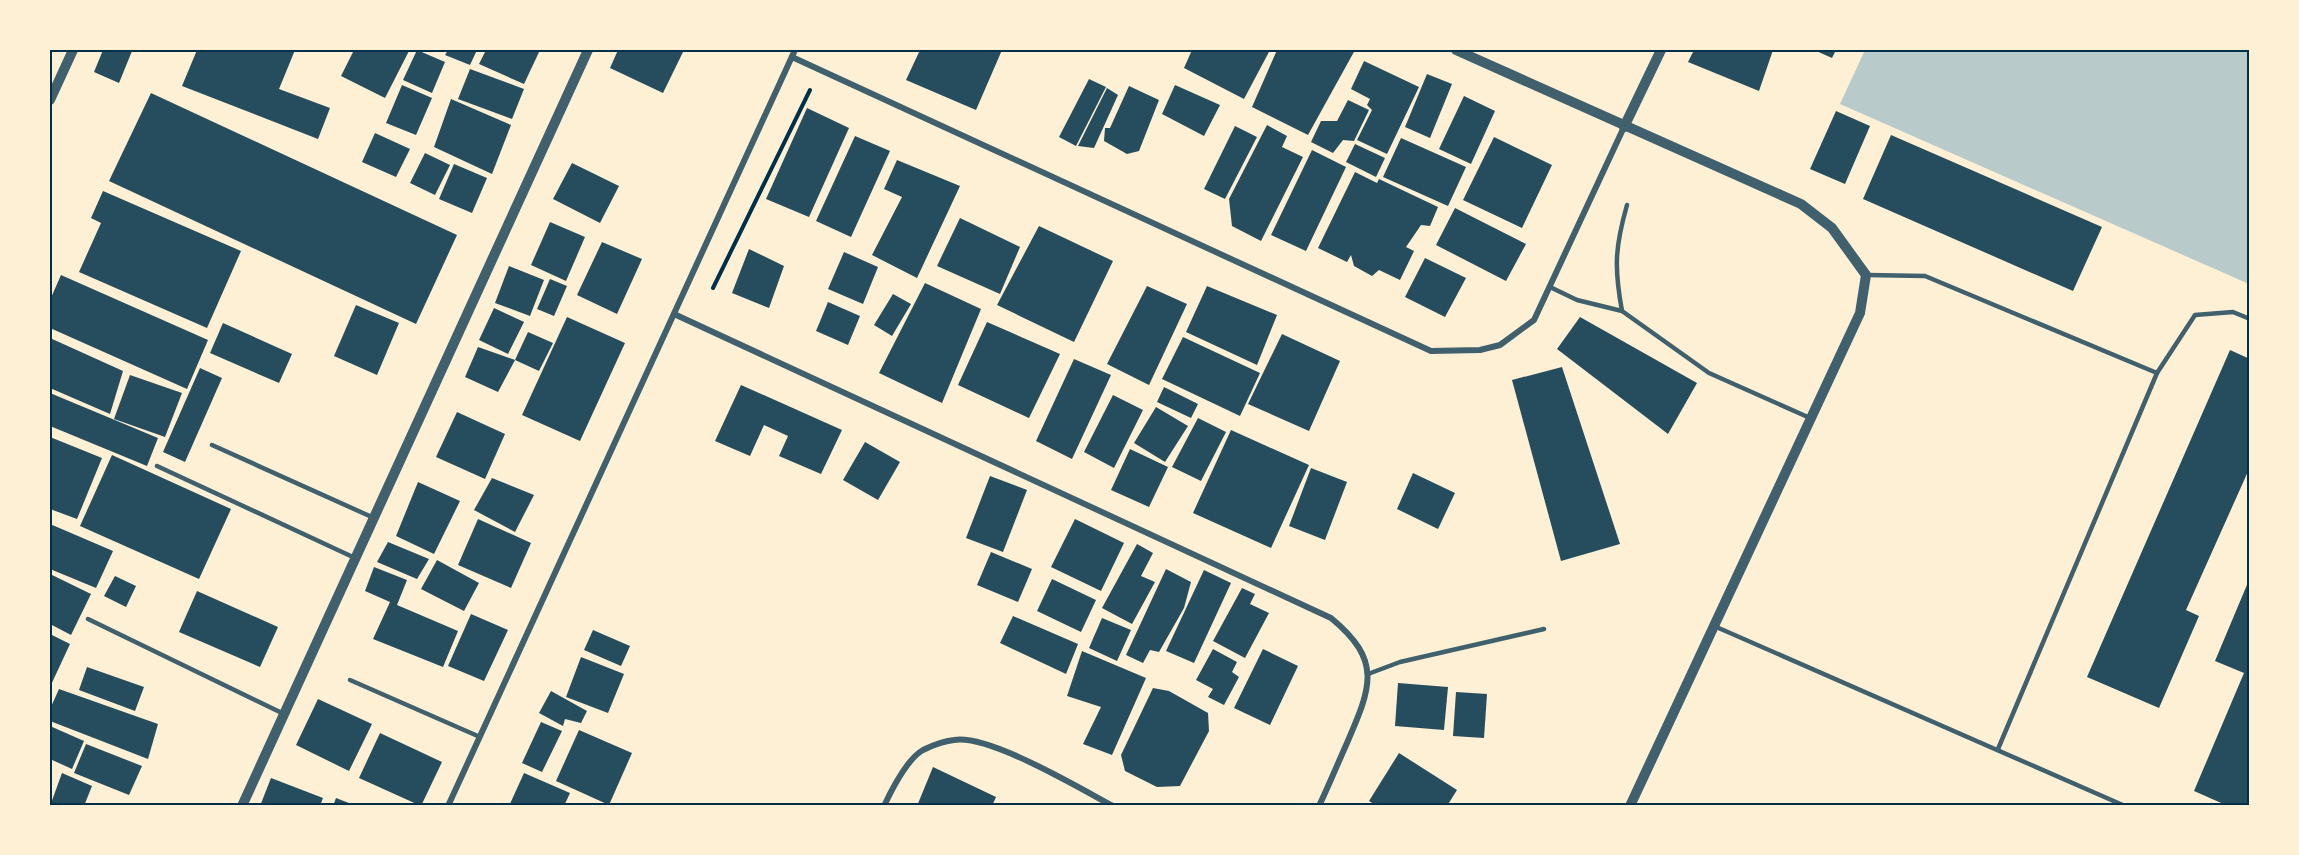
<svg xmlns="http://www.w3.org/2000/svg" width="2299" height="855" viewBox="0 0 2299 855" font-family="'Noto Sans',sans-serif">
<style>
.green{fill:#b9caca}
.building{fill:#264d5e}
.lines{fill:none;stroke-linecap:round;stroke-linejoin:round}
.path{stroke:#003049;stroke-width:4}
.service{stroke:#3f606c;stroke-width:4.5}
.minor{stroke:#3f606c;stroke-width:6}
.tertiary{stroke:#3f606c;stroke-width:10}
.neatline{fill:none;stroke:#003049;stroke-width:2}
</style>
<rect width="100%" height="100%" fill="#fdf0d5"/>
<path class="green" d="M1865,50H2249V284L1840,104Z"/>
<g class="building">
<path d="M103,50L132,51L119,83L94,72Z"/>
<path d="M197,50H295L279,89L330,108L318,139L182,86Z"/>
<path d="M354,50L409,51L385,98L341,76Z"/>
<path d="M417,50L445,62L432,93L403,80Z"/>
<path d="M448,50H477L470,65L445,55Z"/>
<path d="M486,50H540L524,84L479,64Z"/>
<path d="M618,50H684L663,93L610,68Z"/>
<path d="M920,50H1002L976,110L906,80Z"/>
<path d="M1192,50H1270L1244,99L1184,68Z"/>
<path d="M1277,50H1355L1308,135L1252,107Z"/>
<path d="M1694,50H1773L1759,91L1688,62Z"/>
<path d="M1814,50H1836L1832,58Z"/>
<path d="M1364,61L1419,87L1387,154L1357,140L1372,110L1367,105L1370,99L1351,89Z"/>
<path d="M470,69L524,89L512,119L458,99Z"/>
<path d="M1427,74L1452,84L1430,138L1405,127Z"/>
<path d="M1089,79L1106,87L1076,146L1059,137Z"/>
<path d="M402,85L432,98L416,135L386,123Z"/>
<path d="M1175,85L1220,105L1204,136L1162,114Z"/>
<path d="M1129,86L1159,100L1139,151L1127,154L1104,141L1105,128H1110Z"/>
<path d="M1107,88L1118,95L1094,148L1078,146Z"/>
<path d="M151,93L457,235L416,324L109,181Z"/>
<path d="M1464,96L1495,111L1471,164L1439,149Z"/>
<path d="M451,99L511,125L492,174L434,147Z"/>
<path d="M1348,100L1369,110L1354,141L1343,140L1333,153L1311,142L1321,121H1337Z"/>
<path d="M807,108L849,128L809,217L766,199Z"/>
<path d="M1836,111L1870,126L1845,184L1810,169Z"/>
<path d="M1267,125L1287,136L1282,147L1303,157L1261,241L1232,226L1229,199Z"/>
<path d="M1235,126L1257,137L1225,199L1204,189Z"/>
<path d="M375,133L410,149L396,177L362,162Z"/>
<path d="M1891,135L2102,227L2073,291L1863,199Z"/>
<path d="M855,136L890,151L851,237L816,221Z"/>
<path d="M1494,137L1552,165L1522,228L1463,200Z"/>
<path d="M1401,138L1466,167L1448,206L1383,177Z"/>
<path d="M1355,144L1385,158L1376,177L1346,162Z"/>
<path d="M1312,150L1346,167L1306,251L1271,235Z"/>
<path d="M425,153L450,165L435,195L410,183Z"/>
<path d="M897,160L960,186L917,278L872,255L902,197L884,189Z"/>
<path d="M572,163L619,186L600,223L553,199Z"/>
<path d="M454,164L487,178L472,213L439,199Z"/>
<path d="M1355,172L1377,183L1379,179L1438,207L1430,226L1421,225L1406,247L1414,251L1400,280L1379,270L1372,276L1354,266L1351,255L1347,262L1318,248Z"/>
<path d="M103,191L241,251L207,328L79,272L101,223L91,218Z"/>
<path d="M1455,208L1526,244L1506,281L1436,245Z"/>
<path d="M960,218L1020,247L1000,294L937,266Z"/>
<path d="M550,222L585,237L566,281L531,265Z"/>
<path d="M1039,226L1113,261L1074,342L997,305Z"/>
<path d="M602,242L642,259L617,314L577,295Z"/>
<path d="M749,249L784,266L769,308L732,293Z"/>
<path d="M844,252L878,267L863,304L828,289Z"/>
<path d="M1425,258L1466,278L1445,317L1405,297Z"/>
<path d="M509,266L544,280L530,316L495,303Z"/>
<path d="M61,275L208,340L187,389L50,328V300Z"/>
<path d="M550,279L567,286L554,316L537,309Z"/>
<path d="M925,283L981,309L942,403L879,373Z"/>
<path d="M1147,286L1187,304L1149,385L1107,364Z"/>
<path d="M1207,286L1277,315L1257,365L1186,332Z"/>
<path d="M893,294L911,304L892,336L874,325Z"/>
<path d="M828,302L860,316L848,345L816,331Z"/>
<path d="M356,305L399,323L377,375L334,356Z"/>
<path d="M494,308L524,322L508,354L479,340Z"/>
<path d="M567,317L625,343L580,441L522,415Z"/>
<path d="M1580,317L1697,383L1668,434L1557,349Z"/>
<path d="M987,322L1060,354L1029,418L958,385Z"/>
<path d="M223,323L292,354L279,383L210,353Z"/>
<path d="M528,332L553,343L539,371L515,360Z"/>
<path d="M1282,334L1340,361L1309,431L1248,404Z"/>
<path d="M1183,337L1260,373L1240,416L1162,379Z"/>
<path d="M50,338L123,371L110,414L50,388Z"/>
<path d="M478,347L515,360L498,392L465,377Z"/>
<path d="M2230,350L2250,359V467L2186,610L2199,616L2159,708L2087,677Z"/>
<path d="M1074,359L1111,375L1072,459L1036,441Z"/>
<path d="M1562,367L1620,544L1561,561L1512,380Z"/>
<path d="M200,368L222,378L185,462L163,452Z"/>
<path d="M130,375L182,393L165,437L114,419Z"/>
<path d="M741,385L842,430L821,474L779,456L788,436L764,425L750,456L715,441Z"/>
<path d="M1164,387L1198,404L1191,418L1157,402Z"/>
<path d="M50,393L158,438L147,466L50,426Z"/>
<path d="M1113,395L1143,410L1114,468L1084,452Z"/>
<path d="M1156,407L1188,426L1165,462L1134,443Z"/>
<path d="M457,412L505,434L485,479L436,457Z"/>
<path d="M1198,418L1226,432L1201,481L1172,467Z"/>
<path d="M1231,430L1309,465L1271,548L1193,513Z"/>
<path d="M50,437L102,458L77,519L50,509Z"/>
<path d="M865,442L900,462L878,500L843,480Z"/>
<path d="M1130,449L1168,467L1149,507L1111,490Z"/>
<path d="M112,455L231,509L199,579L80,526Z"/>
<path d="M1311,468L1347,482L1325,540L1289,526Z"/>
<path d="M1413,473L1455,493L1438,529L1397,509Z"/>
<path d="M990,476L1027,490L1003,552L966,538Z"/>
<path d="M492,478L534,495L515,532L474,510Z"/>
<path d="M418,482L460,501L434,554L396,536Z"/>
<path d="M478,519L531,543L511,588L458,565Z"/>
<path d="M1075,519L1124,543L1101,591L1051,567Z"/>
<path d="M50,524L113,551L96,588L50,569Z"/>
<path d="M388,542L429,559L417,579L377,562Z"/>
<path d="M1137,544L1153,553L1141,576L1155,582L1132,624L1102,608Z"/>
<path d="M991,552L1032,569L1018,602L977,585Z"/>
<path d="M437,560L479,583L464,611L421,589Z"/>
<path d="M374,567L407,580L397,605L458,631L443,667L373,639L390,602L365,591Z"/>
<path d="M1166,569L1191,582L1184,608L1159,652L1150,650L1143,663L1126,655Z"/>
<path d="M1204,570L1231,583L1194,663L1166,651Z"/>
<path d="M50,574L91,594L71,635L50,624Z"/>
<path d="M115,576L136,586L126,607L104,596Z"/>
<path d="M1052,579L1096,600L1081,632L1037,611Z"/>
<path d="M2249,580L2250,806H2228L2194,791L2244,673L2215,661Z"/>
<path d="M1242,588L1255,594L1250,604L1269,613L1245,658L1213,641Z"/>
<path d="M197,591L278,627L260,667L179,632Z"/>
<path d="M471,614L508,630L484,681L448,666Z"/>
<path d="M1013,616L1078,644L1066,674L1000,643Z"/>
<path d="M1102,618L1131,630L1117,661L1089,648Z"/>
<path d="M593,630L630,646L621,666L584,650Z"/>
<path d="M50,634L70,644L50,687Z"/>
<path d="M1213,649L1237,662L1232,672L1239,677L1224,705L1208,697L1213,689L1196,680Z"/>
<path d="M1263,649L1298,666L1270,725L1234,708Z"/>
<path d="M1082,651L1146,678L1112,755L1083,744L1101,707L1067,696Z"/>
<path d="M581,657L624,674L608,713L566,697Z"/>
<path d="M87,667L144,687L135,711L79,690Z"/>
<path d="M1398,683L1448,687L1444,730L1395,726Z"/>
<path d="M1153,688L1169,691L1208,713L1209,731L1180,786L1157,787L1125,771L1121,755Z"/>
<path d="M59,689L158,724L148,759L50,721V709Z"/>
<path d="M551,691L587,711L581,723L565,719L563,726L539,713Z"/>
<path d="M1456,692L1487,694L1484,738L1453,736Z"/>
<path d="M318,699L372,724L349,771L296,745Z"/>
<path d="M541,722L562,731L542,772L522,763Z"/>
<path d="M50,726L84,741L72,769L50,759Z"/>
<path d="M579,730L632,753L609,805L556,781Z"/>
<path d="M380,733L442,762L421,806L359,778Z"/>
<path d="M86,744L142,766L129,795L74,773Z"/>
<path d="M1399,753L1457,790L1447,806H1377L1369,801Z"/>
<path d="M933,767L996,797L992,806H917Z"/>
<path d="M62,773L92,786L84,806H50Z"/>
<path d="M524,773L570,793L564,806H509Z"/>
<path d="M271,778L323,798L320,806H260Z"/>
<path d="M336,798L354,805V806H333Z"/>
</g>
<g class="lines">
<path class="path" d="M713,288L810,90"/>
<g class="service">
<path d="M1627,205C1615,247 1614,267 1622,311L1709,373L1810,418"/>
<path d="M1867,275L1925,276L2157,373"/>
<path d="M1550,287L1577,300L1622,311"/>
<path d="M212,445L374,518"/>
<path d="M157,466L355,558"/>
<path d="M88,619L284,714"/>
<path d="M1714,626L2125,806"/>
<path d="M1368,674L1400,662L1544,629"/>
<path d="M350,680L480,737"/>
<path d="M1998,749L2157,373L2195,315L2233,312L2250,319"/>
</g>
<g class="minor">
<path d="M792,57L1431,351L1480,350L1500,345L1534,320L1624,127"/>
<path d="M674,314L1331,618C1383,661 1371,687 1347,743C1338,763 1329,785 1319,806"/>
<path d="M448,806L795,50"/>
<path d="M884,806C892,789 907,759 923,750C931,746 945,741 954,740C989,734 1079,788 1113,806"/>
</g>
<g class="tertiary">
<path d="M1456,50L1801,204L1832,228L1866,275L1860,313L1630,806"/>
<path d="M50,100L73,50"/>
<path d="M1624,127L1661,50"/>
<path d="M242,806L588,50"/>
</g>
</g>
<rect width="2299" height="855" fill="none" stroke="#fdf0d5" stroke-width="102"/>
<rect x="51" y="51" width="2197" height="753" class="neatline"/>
</svg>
